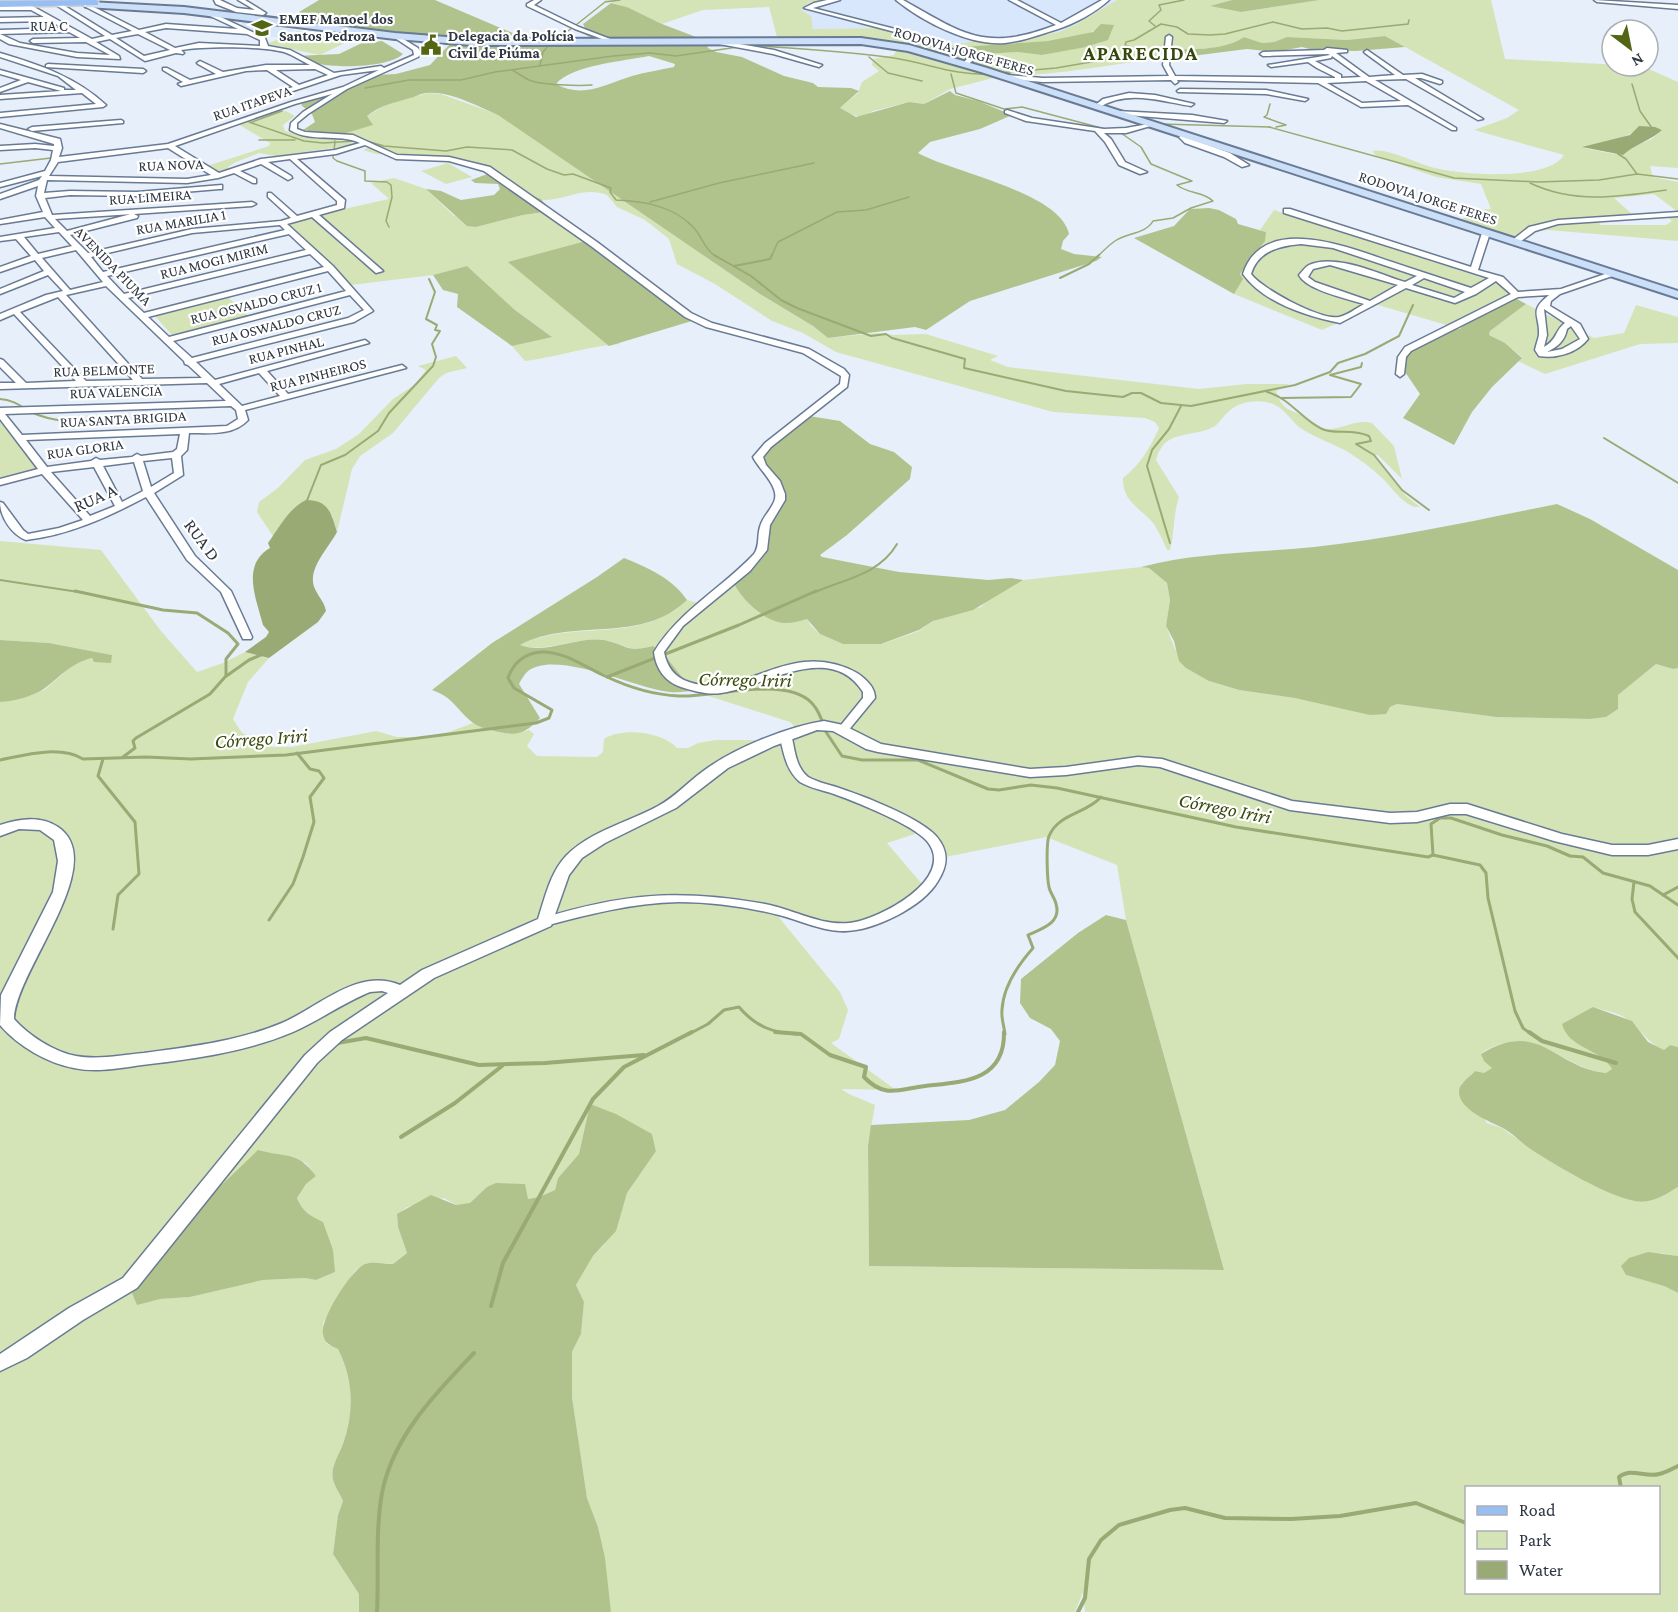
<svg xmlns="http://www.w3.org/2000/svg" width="1678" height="1612" viewBox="0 0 1678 1612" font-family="'Crimson Pro',serif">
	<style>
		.built { fill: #d8e7fc }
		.green { fill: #d4e4b7; fill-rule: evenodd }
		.forest { fill: #b1c38c; fill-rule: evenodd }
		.water { fill: #99aa74 }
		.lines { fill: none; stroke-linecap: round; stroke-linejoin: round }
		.stream-far3 { stroke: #99aa74; stroke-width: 1.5 }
		.stream-far2 { stroke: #99aa74; stroke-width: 2 }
		.stream-far1 { stroke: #99aa74; stroke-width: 3 }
		.stream { stroke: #99aa74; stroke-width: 4 }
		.minor-casing { stroke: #697b94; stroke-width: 3 }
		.tertiary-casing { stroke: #697b94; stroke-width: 3 }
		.secondary-casing { stroke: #697b94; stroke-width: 4 }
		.primary-casing { stroke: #cdcfd2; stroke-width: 3 }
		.minor { fill: #fff; fill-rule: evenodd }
		.tertiary { fill: #fff; fill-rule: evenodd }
		.secondary { fill: #ccdff9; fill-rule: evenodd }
		.primary { fill: #98bef4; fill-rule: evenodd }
		.labels { text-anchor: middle; stroke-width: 4.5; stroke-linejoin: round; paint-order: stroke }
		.far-poi-label { font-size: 15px; font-weight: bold; fill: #2f3742; stroke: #fff; text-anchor: start }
		.far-street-label { font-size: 15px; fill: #2f3742; stroke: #fff }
		.street-label { font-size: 18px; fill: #2f3742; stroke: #fff }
		.far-district-label { font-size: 20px; font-weight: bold; letter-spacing: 1.5px; fill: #37460e; stroke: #fff }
		.water-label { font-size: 20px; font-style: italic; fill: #3a4a0b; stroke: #fff }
	</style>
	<rect width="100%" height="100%" fill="#e7effb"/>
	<g class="built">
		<path d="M823 0H1117L1075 25 1059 32 1002 43 973 41 940 48 879 28 813 29 800 11 808 3Z"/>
		<path d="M244 22 295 30 281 38 261 35 239 26Z"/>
	</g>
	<g class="green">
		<path d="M603 0H823L808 3 801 10 811 16 813 29 879 28 940 48 973 41 1002 43 1059 32 1075 25 1117 0H1232L1211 6 1241 12 1320 0H1491L1505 59 1642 66 1678 82V168L1650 166 1653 177 1678 182V212L1654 194 1614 198 1633 215 1585 217 1590 222H1599L1600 225H1666L1672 221 1664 214H1678V241L1548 230 1528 232 1519 240 1459 221 1478 210 1491 209 1481 184 1436 177 1379 157 1374 154 1373 151C1387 148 1416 163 1431 167 1459 175 1547 182 1564 155L1474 130 1507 118 1519 110 1385 36 1347 40 1287 37 1274 42 1262 43 1244 37C1228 48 1200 50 1181 49L1179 53 1192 56C1137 59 1082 72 1027 75L1029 79H1015L914 46 855 38 777 37 769 7 703 10 662 24 627 7ZM1096 29 1101 43 1042 55 1017 52 971 55C978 51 986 46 993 45 1017 42 1079 44 1096 29ZM1662 129 1652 139 1614 154 1584 148 1619 139 1636 131Z"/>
		<path d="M297 31 351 40 320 55 267 44Z"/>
		<path d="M904 49 997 77 950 89 924 104 909 102 873 111 861 117 846 113 840 108 858 93 862 82 879 71 872 65 873 59 894 55 896 51Z"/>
		<path d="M429 93 441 94 499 115 760 294 813 326 828 338 877 333 893 335 926 334 998 356 990 360 1008 367 1199 389 1247 384H1289L1276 391C1282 413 1294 409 1310 420 1315 423 1322 430 1330 429 1345 428 1356 419 1372 423L1394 446 1402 479 1378 455H1373L1405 495 1420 507C1405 509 1391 486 1381 477 1368 465 1352 453 1336 446 1324 440 1310 435 1299 427 1291 420 1285 410 1275 405 1260 398 1239 401 1228 412 1222 417 1219 425 1211 428 1190 438 1164 429 1156 460L1179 497C1173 514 1175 532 1170 550H1167C1163 541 1159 532 1154 524 1141 508 1122 502 1123 478 1140 465 1150 448 1159 428L1155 422 1145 418 1053 412 836 352 803 333 772 321 715 284 677 264 669 239 645 220 617 207 607 195C584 186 566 200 544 200 524 200 510 179 493 172 456 158 415 154 376 154L363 150 368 148 367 141 336 136 372 125 367 116 391 102Z"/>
		<path d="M278 110 286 111 295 116 283 125 285 131 302 135 329 136 337 140 354 143V145L276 156 259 153 236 162 229 166 227 170 216 172 207 166 269 146 270 143 238 124Z"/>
		<path d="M448 163 472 177 446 184 421 171Z"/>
		<path d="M394 178 426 189 453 215 476 227 523 215 551 211 591 242 520 267 522 274 533 277 552 296 620 344C588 346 557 357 525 361L512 346 551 336 515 310 467 266 433 275 343 286 281 223 389 199 371 183Z"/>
		<path d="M1274 210 1523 291H1525C1511 304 1489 304 1473 315 1468 318 1464 324 1460 329L1378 305 1322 330 1234 294C1240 287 1237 279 1242 272 1250 259 1264 248 1266 232L1260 230Z"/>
		<path d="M228 297 248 316 172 335 154 315Z"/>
		<path d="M1526 304 1594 338 1624 333 1636 305 1678 317V343L1640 344 1545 374 1518 361 1522 357 1505 343 1489 335 1490 331Z"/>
		<path d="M456 356 467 368 446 373 439 378 393 433 360 456 352 469 337 532 332 515 290 512 268 543 273 536 257 512 259 502 278 488 305 460 336 449 359 434 393 399 416 384 426 370 418 366Z"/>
		<path d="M0 417 38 469 0 478Z"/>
		<path d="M0 541 101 550 161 631 197 672 223 663 245 652 269 658 248 682 233 719 242 733 273 747H292L376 731 397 737H423L449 732 473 723C492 732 508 737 529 730L534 734 527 746 537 756 597 757 603 752 604 739C623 727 662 732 677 748H688L698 743 716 740H777L800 732 790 722 693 691 663 653 653 646C625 653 628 644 603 640 576 636 545 654 519 645 572 619 642 645 687 600L702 604 734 583C741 600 769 624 787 623 793 623 801 621 807 619L811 626 820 634 843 644H882L919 631 933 621 981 607 990 598 1023 580 1141 567 1149 568 1167 583 1170 600 1166 626 1175 649 1209 681 1239 690 1295 698 1390 707 1397 704 1496 717 1590 719 1605 717 1618 709V695L1656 664 1673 669 1678 668V1047L1670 1045 1664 1050C1645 1043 1639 1023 1620 1015 1612 1011 1602 1010 1593 1007L1596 1054 1608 1062 1612 1069 1606 1073C1557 1067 1538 1020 1481 1053L1492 1068 1484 1073 1475 1071 1461 1084 1487 1123 1502 1128 1532 1150 1587 1181 1661 1197 1678 1187V1256L1660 1253 1626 1275 1664 1286 1678 1293V1612H1085L1083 1592 1075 1612H611L598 1527 587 1498 572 1397V1352L581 1334 584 1302 576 1285 593 1256 604 1245 627 1193 656 1150 652 1134 590 1105 579 1154 558 1178 555 1190 539 1197 528 1199 456 1205 444 1198 407 1207 397 1215 398 1227 407 1253 393 1264 367 1263 355 1271 323 1323 327 1344 338 1349C354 1381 354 1411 343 1444 339 1455 330 1467 333 1480 335 1487 340 1494 343 1501L338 1515 333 1554 359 1594V1612H0V702L29 696 44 690 78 661 112 655 49 643 0 640ZM921 832 945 857 1046 837 1117 865 1126 920 1224 1270 869 1266 868 1146 875 1105 849 1094 841 1089 896 1090 831 1043 839 1039 848 1010 840 992 777 915 836 927 865 926 927 890 887 843ZM279 1154 306 1163 316 1176 306 1184 297 1198 301 1208 312 1217 335 1272 316 1280 305 1278 263 1280 190 1297 160 1299 132 1293ZM1466 1488H1658V1592H1466Z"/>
	</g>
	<g class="forest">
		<path d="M319 0H435L529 40 445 39 319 25 324 24 299 12Z"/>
		<path d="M1232 0H1320L1241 12 1210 6Z"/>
		<path d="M611 3 627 7 662 24 704 40 598 42 583 33 586 30 583 24Z"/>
		<path d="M1101 24 1114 25 1108 40 1086 47 1042 55 1017 52 971 55 963 47 1048 41 1093 32Z"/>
		<path d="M1385 36 1405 47 1356 51 1313 50 1302 47 1275 52 1247 49 1192 56 1179 53 1180 49C1200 50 1228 48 1244 37L1262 43 1274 42 1287 37 1347 40Z"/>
		<path d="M382 41 403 54C386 70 313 70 296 56L339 54 362 43Z"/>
		<path d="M450 44 503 46 707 45 708 48 716 52 742 57 784 76 813 83 818 87 851 88 859 91 840 108 856 117 909 102 924 104 950 91 955 95 978 101 1012 115 980 129 930 142 918 153C954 173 1060 192 1069 234L1063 241 1061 249 1074 254 1102 257 1096 261 970 301 926 330 915 327 828 338 813 326 760 294 498 115C477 106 450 91 427 93 420 93 416 97 410 98 393 103 381 105 367 116L373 125 336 136 303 130 315 122 312 114 301 105 304 102 345 89 376 75 396 74 430 65ZM649 56 675 64 674 67C660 70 646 72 632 76 606 84 583 99 556 84 572 65 625 61 649 56Z"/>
		<path d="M493 172 516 190 541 199 551 211 523 215 476 227 467 226 426 189 441 191 461 200 494 195 500 189 498 184 475 183 471 180Z"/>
		<path d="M1209 208 1219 210 1236 219 1238 224 1266 232 1265 241 1240 274 1243 279 1234 294 1134 238 1174 226 1190 209Z"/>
		<path d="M586 241 695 320 609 346 508 262Z"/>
		<path d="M467 266 515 310 552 337 512 346 457 307 458 294 443 290 433 275Z"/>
		<path d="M1517 299 1526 304 1490 331 1489 335 1505 343 1522 358 1492 387 1472 412 1454 445 1403 418 1420 394 1403 369 1402 350 1405 346 1445 330 1460 329C1474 312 1495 303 1517 299Z"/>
		<path d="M809 416 840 421 870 444 894 452 912 467 910 479 847 535 820 555 822 557 899 572 988 580 1011 578 1023 580 973 610 933 621 919 630 881 644H843L820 634 807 619C801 621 793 623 787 623 768 624 741 600 734 583L751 570 766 550 763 530 782 493 758 456Z"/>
		<path d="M1557 504 1590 519 1678 570V668L1673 669 1656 664 1618 695V709L1606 717 1590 719 1496 717 1397 704 1390 707 1386 714 1370 715 1295 698 1239 690 1209 681 1186 668 1179 661 1174 641 1166 626 1170 600 1167 583 1149 568 1141 567C1197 552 1257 553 1314 547 1396 538 1477 520 1557 504Z"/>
		<path d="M624 558C647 567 673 579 687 600 641 645 573 617 520 645 545 655 576 636 604 640 628 645 625 653 653 646L663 653 693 691C686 691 677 693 670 692 638 690 555 648 527 672 524 675 521 680 519 684L540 718C524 735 517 736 494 731 487 729 478 727 472 722 457 710 453 697 432 690L492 643 597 577Z"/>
		<path d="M0 640 49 643 112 655 111 663 94 662 92 658C71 663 61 676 45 688 33 697 14 701 0 702Z"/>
		<path d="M1106 915 1126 920 1224 1270 869 1266 868 1146 871 1125 969 1120 1005 1110 1039 1082 1055 1065 1060 1041 1051 1029 1030 1018 1020 1003 1021 979 1078 933Z"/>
		<path d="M1593 1007 1632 1021 1648 1042 1664 1050 1670 1045 1678 1047V1187C1665 1195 1651 1204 1635 1201 1607 1196 1557 1166 1532 1150 1522 1144 1514 1134 1503 1128 1491 1122 1459 1110 1459 1092 1458 1084 1470 1077 1475 1071L1484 1073 1492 1068 1484 1061 1481 1054C1540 1018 1554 1068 1606 1073L1612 1069C1600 1048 1569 1049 1562 1024Z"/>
		<path d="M590 1104 616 1114 652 1134 656 1151 627 1193 616 1231 593 1256 576 1285 584 1302 581 1334 572 1352V1397L587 1498 598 1527 605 1558 611 1612H359V1594L333 1554 338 1515 343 1501C340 1494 335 1487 333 1480 330 1467 339 1455 343 1444 354 1412 354 1381 338 1349 331 1346 324 1343 323 1334 320 1319 351 1270 365 1264 372 1261 385 1264 393 1264L407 1253 398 1227 397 1214 431 1195 456 1205 470 1203 487 1187 496 1183 525 1184 528 1199 539 1197 555 1190 558 1178 579 1154Z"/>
		<path d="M258 1150C285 1158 297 1150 316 1176L306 1184 297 1198C302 1211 310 1216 323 1222L333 1250 335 1272 316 1280 305 1278 263 1280 190 1297 160 1299 137 1305 132 1293 146 1279 180 1225Z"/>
		<path d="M1648 1252 1678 1256V1293L1664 1286 1626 1275 1621 1266 1629 1258Z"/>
	</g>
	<g class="water">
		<path d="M1639 126 1655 127 1662 130C1650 141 1635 144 1623 155L1582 147 1630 135Z"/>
		<path d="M306 500C328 500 331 512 337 532 328 549 306 570 315 589 319 598 324 601 326 611L318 622 269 658 245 652 266 637 269 632 263 625C256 598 241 565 270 548L268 543C279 528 288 509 306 500Z"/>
	</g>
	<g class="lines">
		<g class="stream-far3">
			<path d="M576 25 605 2 620 0"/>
			<path d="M1155 26 1149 21 1161 10 1159 5 1184 0"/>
			<path d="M554 41 572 28"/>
			<path d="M748 45C797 49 846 51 894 58 927 63 956 76 989 74"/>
			<path d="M869 57 888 73 922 81"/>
			<path d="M540 65 543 52 549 45"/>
			<path d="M512 70C518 73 523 77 529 80 540 85 579 86 592 85"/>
			<path d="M998 73 1056 68 1126 56 1131 47 1125 45 1126 42 1134 40 1161 24 1177 27 1188 34 1210 35 1225 34 1273 22 1302 29 1327 28 1342 31 1408 24 1409 20"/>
			<path d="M951 74 956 93 1004 109 1022 107 1109 130"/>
			<path d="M1632 84 1640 111 1652 128"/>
			<path d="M365 88 409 80H461L495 72 613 56 650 53 676 56 738 47"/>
			<path d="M1270 104 1267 115 1264 117 1286 125 1276 127"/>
			<path d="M249 122 304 141 323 143 356 141"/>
			<path d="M252 122 282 111"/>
			<path d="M1160 124 1270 127"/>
			<path d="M1269 127 1454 178 1538 182 1599 180 1637 174 1678 179"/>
			<path d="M1119 129 1144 125"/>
			<path d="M259 140H295"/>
			<path d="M370 142 384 146 446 151 467 147 512 150 547 169 564 175 573 174 611 188 610 192 616 200C644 201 674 206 694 228 703 238 704 249 717 257"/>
			<path d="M334 151 335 141"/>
			<path d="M333 154V158L337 161 365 171V181L387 182 391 185 392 197 386 221 389 227"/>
			<path d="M1618 154 1626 159 1637 174"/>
			<path d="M0 164 51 158"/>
			<path d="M154 169H169"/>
			<path d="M1530 183C1574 204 1619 197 1666 190"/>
			<path d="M650 202 719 183 814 163"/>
			<path d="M771 257 778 242 837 212 866 210 909 197"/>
			<path d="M1097 257C1103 251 1109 245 1115 241 1126 233 1146 234 1153 221L1173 218 1191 208 1213 201C1203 191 1188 194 1177 185L1192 181 1151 164 1141 147 1121 133"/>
		</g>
		<g class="stream-far2">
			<path d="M714 255 751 276 781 300 797 308 871 336 886 334 892 338 965 359 964 368 1066 391 1123 397 1132 393H1141L1161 403 1191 406 1295 385 1330 372 1338 363 1365 354 1399 336 1413 305"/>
			<path d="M734 266 770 259 772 255"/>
			<path d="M1060 278 1089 264 1099 255"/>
			<path d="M1267 392C1290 398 1302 420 1322 429 1336 435 1351 428 1369 436L1371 441 1356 444 1374 455 1402 490 1429 510"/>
			<path d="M1281 398 1351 397 1361 384 1330 375 1361 367 1362 363"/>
			<path d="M0 399C17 400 24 410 38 415 63 424 93 422 118 416"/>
			<path d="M1604 438 1678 483"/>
			<path d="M306 503 321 465 345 455 378 431 389 413 433 366 436 357 432 344 440 331 435 330 437 325 426 319 435 292 429 279"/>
			<path d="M1170 543 1147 466 1152 450 1169 429 1181 406"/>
			<path d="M0 580 85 593"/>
			<path d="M813 593C844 579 879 575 897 544"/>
		</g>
		<g class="stream-far1">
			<path d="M75 591 163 610 197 613 228 633 238 644 226 659V675"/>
			<path d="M607 677 739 625 816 591"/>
			<path d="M824 729 842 756 862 760H918L988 789 999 790 1031 785 1057 788 1236 827 1428 857 1433 855 1480 865 1486 873 1488 898 1515 1011 1523 1028 1531 1034"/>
			<path d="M123 757 135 748 133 741 136 738 210 694 225 677 249 660 263 654"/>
			<path d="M103 759 98 776 135 822 139 874 118 895 113 929"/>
			<path d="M0 760C25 755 60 745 83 759L146 757 191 759 286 755 536 723 549 718 552 710 514 688 508 678C513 663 525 653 541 652 564 651 585 667 605 676 628 687 654 695 679 696 714 698 792 673 815 707 818 711 821 718 823 723"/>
			<path d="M1433 855 1431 824 1440 818H1451L1502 835 1547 846 1570 856 1583 857 1603 873 1650 886 1678 905"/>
			<path d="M1634 882 1632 899 1635 912 1678 958"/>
			<path d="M1663 895 1678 887"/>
			<path d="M269 920 293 884 303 857 314 822 310 797 324 778 319 771 310 769 297 753"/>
			<path d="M689 1034 708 1024 724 1010 739 1007C755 1026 772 1033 797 1034"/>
			<path d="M1005 1034C1004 1026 1001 1018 1002 1010 1003 987 1018 965 1033 948L1028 935C1041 929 1062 923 1056 904 1055 898 1050 893 1049 887 1047 878 1046 843 1049 836 1059 813 1086 814 1101 797"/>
		</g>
		<g class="stream">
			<path d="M775 1032 801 1034 830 1055 866 1067 864 1077C885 1099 899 1089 925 1086 961 1082 1005 1082 1004 1032"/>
			<path d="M1529 1032 1542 1041 1616 1063"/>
			<path d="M337 1043 366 1038 479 1065 545 1063 644 1055"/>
			<path d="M401 1137 455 1103 502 1066"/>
			<path d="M491 1306 503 1263 593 1099 624 1067 692 1032"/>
			<path d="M1621 1488 1619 1477C1631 1467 1645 1478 1659 1474 1665 1473 1672 1469 1678 1466"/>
			<path d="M377 1612C379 1573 375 1532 382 1493 393 1436 436 1393 474 1353"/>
			<path d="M1078 1612 1085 1598 1089 1559 1101 1540 1119 1525 1170 1510 1185 1508 1225 1518 1291 1519 1340 1516 1416 1503 1466 1523"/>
		</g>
		<g class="minor-casing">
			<g id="minor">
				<path d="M214 0H220L237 8 255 10 238 0H245L266 13 263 15 236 12 216 4Z"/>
				<path d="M534 0H541L534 5 579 27 618 42 613 43 575 29 527 6V4Z"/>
				<path d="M827 0H840L813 8 899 30 976 58 967 65H963V63L968 58 895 32 804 8 814 3Z"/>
				<path d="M896 0H903C965 35 985 52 1056 25L1009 0H1017L1061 23 1102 0H1109C1096 12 1074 24 1058 29 1041 34 1024 41 1005 43 970 46 923 22 896 0Z"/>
				<path d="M1594 0 1678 5V9L1597 2Z"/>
				<path d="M25 2 92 39 105 36 56 5V3H60L112 35 132 31 84 6V4H88L139 30 166 24 238 29 206 14 208 11 265 38 268 46 290 50 334 73 381 66 384 68 414 55 413 50 392 36 397 35 418 48 421 53 418 57 347 89 308 114 297 123V129L305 132 353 135 397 155 449 157 490 167 597 242 691 313 712 323 809 349 844 369 849 375 847 387 771 447 763 457 766 465 780 481 785 494V500L770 525 767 550 750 571 683 626 664 652C667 667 674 677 689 682 729 696 764 666 804 662 822 660 841 664 857 673 866 679 875 687 875 698L847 732 843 733 837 730 863 698V692C830 640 764 687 721 693 707 695 694 691 681 687 664 681 656 668 654 652 680 610 721 589 754 554 760 546 757 536 760 527 762 518 770 511 774 502 781 487 759 470 753 457L765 443 840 384 841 376 803 353 706 327 685 317 591 246 484 171 449 161 396 159 365 145 336 154 297 159 345 200 344 208 319 215 383 271 376 273 312 217 287 224 333 266 373 311 354 322 196 362 215 380 365 340 369 343 267 371 288 394 402 365 406 368 245 410 248 420C233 436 210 433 189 433L187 450 181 456 183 475 154 493 195 556 231 591 252 637 251 639H243L221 592 187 560 146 497C108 517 69 535 26 540 12 535 0 517 0 502L3 503 23 530 28 534 59 528 83 520 42 474 0 485V479L38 469 0 419V408L226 401 207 383 0 389V383H16L0 367V359L3 360 26 383 76 381 14 314 0 320V314L46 295 63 291 48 275 0 294V289L44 271 35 260 0 272V267L31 256 16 239 0 241V237L55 228 45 217 0 224V220L43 212 36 196 38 186 0 199V194L39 180 42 176 0 187V183L45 171 51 160 53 150 35 148 0 150V146L35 144 54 146V144L0 128V124L60 139 62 148 59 157 168 144 291 102 343 87 379 70 341 75 269 99 267 98V96L293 87 267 70 246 71 181 86 178 84 183 82 163 70V68H167L190 80 216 74 198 64 197 63 200 61 223 72 266 65H310C302 61 293 55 284 52 259 46 206 46 181 50L184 53 183 54 176 53 145 61 110 39 96 42 119 56 120 59 77 57 9 44 0 39V34L20 43 77 53 110 55 86 42 33 43 30 41 33 39 80 38 69 32 0 34V30L63 28 50 21 0 22V18L44 17 31 10H0V6H24L22 4ZM166 28 247 34 260 40V46L199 43 175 48 145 32ZM138 34 170 50 144 56 116 38ZM315 69 328 75 299 85 276 70ZM332 94 303 112 291 123 290 130C311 143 338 133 360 143L335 150 261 159 219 173 175 146 295 104ZM168 148 211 175 187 179 49 176 58 162ZM290 159 337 201V205L297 216 271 193H268V197L291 218 281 221 192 229 88 253 70 235 137 218 138 216 134 214 252 206 256 204 252 202 52 215 45 198 70 195 137 196 219 189H222V185L137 192 70 191 44 193 47 180 187 183 218 178 234 173 253 183H256V179L240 171 261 164 288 180 292 178 291 176 268 162ZM131 214 67 231 55 219 133 214ZM280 225 285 230 103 272 91 257 192 233ZM59 232 72 246 38 254 24 237ZM289 234 306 250 124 294 107 276ZM76 250 103 282 70 290 42 258ZM310 254 324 267 144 313 128 298ZM328 271 346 291 169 337 148 317ZM106 286 184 361 185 364 188 365 202 378 142 379 66 295ZM350 295 364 310 348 318 192 358 173 341ZM58 297 133 380 86 381 20 312ZM259 373 280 396 242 406 219 384ZM231 406 236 410 238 419 227 426 22 435 5 414ZM180 434 177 449 173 452 141 456 137 454 132 457 100 460 96 458 91 461 47 467 26 440ZM172 458 174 473 151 487 143 461ZM134 462 143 491 122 502 103 466ZM94 467 115 506 90 516 51 472Z"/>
				<path d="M1169 35 1172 37 1169 65 1175 76 1335 78V77L1317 68 1308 62 1271 67 1268 65 1330 55 1328 54 1263 56 1260 54 1263 52 1324 50 1327 48 1347 50V52L1336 53 1369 77 1395 75 1365 53 1364 52 1367 50 1403 75 1422 74 1442 81V83L1440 84 1421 78H1415L1483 119 1478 120 1406 79 1375 80 1456 128V130H1452L1408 105 1361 107 1318 83 1177 80 1178 82 1175 84 1171 80 1043 82 1006 79 1003 77 1006 75 1043 78 1169 76 1163 65 1166 37ZM1332 56 1361 77 1341 78V75L1315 61 1331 58ZM1366 81 1401 101 1362 103 1327 83Z"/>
				<path d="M716 40 774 50 822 65 819 67 773 54 714 43V41Z"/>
				<path d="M0 53C40 65 76 77 106 105L103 107 0 117V113L96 104 82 93 0 99V95L61 91 28 82 0 92V88L21 80 0 74V70L64 88V90H76L58 76 0 57Z"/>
				<path d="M48 64 143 69 146 71 143 73 46 67V65Z"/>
				<path d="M1180 89 1266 90 1308 99 1305 101 1266 94 1178 92 1177 91Z"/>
				<path d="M1129 93 1155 95 1194 104 1191 106C1160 101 1127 89 1098 108L1093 107 1103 99Z"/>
				<path d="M1007 110 1032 118 1104 129 1126 128 1154 123V125L1126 133H1104L1111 139 1125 162 1147 172 1140 174 1119 165 1105 142 1095 131 1026 121 1005 113V111Z"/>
				<path d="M1117 111 1192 115 1227 121 1224 123 1115 114 1114 113Z"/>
				<path d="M121 120 123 121V123L32 131 28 129 32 127Z"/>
				<path d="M1183 134H1187V137L1191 139 1230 153 1249 165 1242 167 1224 157 1185 143 1179 137Z"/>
				<path d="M1284 209H1290L1471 267 1482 233 1489 231 1490 233 1478 270 1503 277 1518 292 1561 289 1611 272 1618 274 1560 294 1551 301 1550 306 1580 324 1588 339C1577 353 1556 359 1539 356L1535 350C1536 345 1538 340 1539 335 1540 314 1528 312 1549 295L1518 297 1411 351 1406 357 1404 374 1400 377 1396 374 1398 357 1405 347 1511 294 1496 281 1476 294 1455 303 1406 288 1340 323C1306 316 1264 303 1243 274 1263 212 1350 248 1392 262 1418 271 1444 279 1471 288L1489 278 1284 213ZM1301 244 1333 248 1417 276 1405 282C1379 274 1335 253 1309 265 1305 267 1302 272 1299 275 1306 290 1348 299 1364 304 1357 308 1346 316 1339 317 1320 320 1262 289 1251 274 1258 251 1279 246 1301 244ZM1330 265 1398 285 1370 301 1315 282 1308 277 1313 269ZM1424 278 1465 292 1454 298 1412 285ZM1544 309 1565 323C1555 330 1558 339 1544 347L1547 335ZM1571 326 1580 339 1562 349 1547 352C1557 347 1565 341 1567 329Z"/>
				<path d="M1678 212V216L1558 224 1535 231 1517 244 1510 242 1529 227 1558 220Z"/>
				<path d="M786 735 792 738C795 752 796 767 808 777 819 783 831 785 842 789 866 797 920 818 936 836 949 851 948 865 938 881 923 907 871 933 840 931 819 930 799 920 779 915 747 907 712 902 679 902 632 903 590 914 545 926L540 925 539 922 540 919C624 893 678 889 765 904 792 909 821 926 849 923 879 920 958 878 927 841 912 824 856 802 834 794 822 790 810 788 800 782 786 770 784 754 780 738Z"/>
			</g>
		</g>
		<g class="tertiary-casing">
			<path id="tertiary" d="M824 721 843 725 881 744 1030 769 1066 767 1138 757 1162 759 1292 801 1390 813 1417 812 1450 804H1467L1562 834 1612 845H1648L1678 839V849L1648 855H1612L1554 841 1466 814H1450L1417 822 1390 823 1290 810 1160 767 1138 765 1066 775 1030 777 878 752 866 749 833 731 817 730 774 746 728 768 676 808 605 843 582 858 569 875 551 926 434 978 342 1040 317 1063 137 1288 83 1320 27 1358 0 1371V1354L69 1308 123 1278 305 1055 330 1032 388 993 382 991 370 992C343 1003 320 1020 293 1032 246 1052 193 1059 142 1065 120 1068 96 1073 74 1068 47 1063 18 1046 0 1025L1 995 53 892 58 861 54 840 40 830 19 829 0 836V825C19 819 40 815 58 827 111 863 15 971 14 1019 28 1035 54 1052 76 1056 98 1060 122 1055 144 1053 190 1047 239 1041 282 1023 319 1007 358 967 400 985L422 970 538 919C545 898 550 873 566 856 590 831 629 822 658 806 675 797 687 783 702 772 732 749 786 727 824 721Z"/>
		</g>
		<g class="secondary-casing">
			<path id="secondary" d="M89 2 184 7 395 33 472 39 861 38 909 45 987 68 1678 291V298L981 72 908 51 861 44 472 45 395 39 184 13 86 7V3Z"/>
		</g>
		<g class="primary-casing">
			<path id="primary" d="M95 0 98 1V5L0 7V1Z"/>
		</g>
		<use href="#minor" class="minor"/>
		<use href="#tertiary" class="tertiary"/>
		<use href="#secondary" class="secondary"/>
		<use href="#primary" class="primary"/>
	</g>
	<defs>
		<g id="school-bare" transform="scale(1.62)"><path d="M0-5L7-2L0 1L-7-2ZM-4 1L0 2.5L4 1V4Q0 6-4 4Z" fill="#526613" stroke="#fff" stroke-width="2.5" paint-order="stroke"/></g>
		<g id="civic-bare" transform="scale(1.62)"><path d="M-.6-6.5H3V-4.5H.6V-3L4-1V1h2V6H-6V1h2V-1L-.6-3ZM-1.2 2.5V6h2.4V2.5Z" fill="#526613" stroke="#fff" stroke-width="2.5" paint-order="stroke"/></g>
	</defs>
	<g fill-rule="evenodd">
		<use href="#school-bare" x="262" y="28"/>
		<use href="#civic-bare" x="431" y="45"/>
	</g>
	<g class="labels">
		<g class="far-poi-label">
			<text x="279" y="24">EMEF Manoel dos<tspan x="279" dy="17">Santos Pedroza</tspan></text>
			<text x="448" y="41">Delegacia da Polícia<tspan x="448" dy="17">Civil de Piúma</tspan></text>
		</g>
		<g class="far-street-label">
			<text x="49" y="31">RUA C</text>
			<text transform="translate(964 51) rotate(16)" y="5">RODOVIA JORGE FERES</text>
			<text transform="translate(252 103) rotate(-19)" y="5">RUA ITAPEVA</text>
			<text transform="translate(171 165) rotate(-2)" y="5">RUA NOVA</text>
			<text transform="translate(150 197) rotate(-4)" y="5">RUA LIMEIRA</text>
			<text transform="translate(1428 198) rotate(18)" y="5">RODOVIA JORGE FERES</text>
			<text transform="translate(181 222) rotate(-10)" y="5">RUA MARILIA 1</text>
			<text transform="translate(214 261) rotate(-14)" y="5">RUA MOGI MIRIM</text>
			<text transform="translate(113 266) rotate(46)" y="5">AVENIDA PIUMA</text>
			<text transform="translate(256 303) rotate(-14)" y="5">RUA OSVALDO CRUZ 1</text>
			<text transform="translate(276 325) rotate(-14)" y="5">RUA OSWALDO CRUZ</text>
			<text transform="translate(286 350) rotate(-14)" y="5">RUA PINHAL</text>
			<text transform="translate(104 370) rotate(-2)" y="5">RUA BELMONTE</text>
			<text transform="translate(318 375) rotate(-14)" y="5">RUA PINHEIROS</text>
			<text transform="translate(116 392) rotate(-2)" y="5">RUA VALENCIA</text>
			<text transform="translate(123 419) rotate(-3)" y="5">RUA SANTA BRIGIDA</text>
			<text transform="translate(85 449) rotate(-8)" y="5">RUA GLORIA</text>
		</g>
		<g class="street-label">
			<text transform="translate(95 498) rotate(-24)" y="6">RUA A</text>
			<text transform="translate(202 540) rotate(53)" y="6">RUA D</text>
		</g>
		<g class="far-district-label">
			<text x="1141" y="60">APARECIDA</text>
		</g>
		<g class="water-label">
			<text transform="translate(745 679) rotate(1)" y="7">Córrego Iriri</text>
			<text transform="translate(261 738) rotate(-4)" y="7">Córrego Iriri</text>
			<text transform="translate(1225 808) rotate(11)" y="7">Córrego Iriri</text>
		</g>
	</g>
	<rect x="1465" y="1486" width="195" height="108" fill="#ffffff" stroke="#acafb3" stroke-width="1.5"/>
	<rect x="1477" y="1506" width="30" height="9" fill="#98bef4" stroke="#acafb3" stroke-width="1.5"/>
	<text x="1519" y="1516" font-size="18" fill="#2f3742">Road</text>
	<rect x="1477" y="1531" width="30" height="18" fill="#d4e4b7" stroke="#acafb3" stroke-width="1.5"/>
	<text x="1519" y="1546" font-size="18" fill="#2f3742">Park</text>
	<rect x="1477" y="1561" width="30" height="18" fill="#99aa74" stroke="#acafb3" stroke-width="1.5"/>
	<text x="1519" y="1576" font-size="18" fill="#2f3742">Water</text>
	<g transform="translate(1630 48) rotate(148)"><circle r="28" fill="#ffffff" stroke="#acafb3" stroke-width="1.5"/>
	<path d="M0-4.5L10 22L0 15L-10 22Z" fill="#526613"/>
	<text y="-9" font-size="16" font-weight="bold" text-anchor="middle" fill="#2f3742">N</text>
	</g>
</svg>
